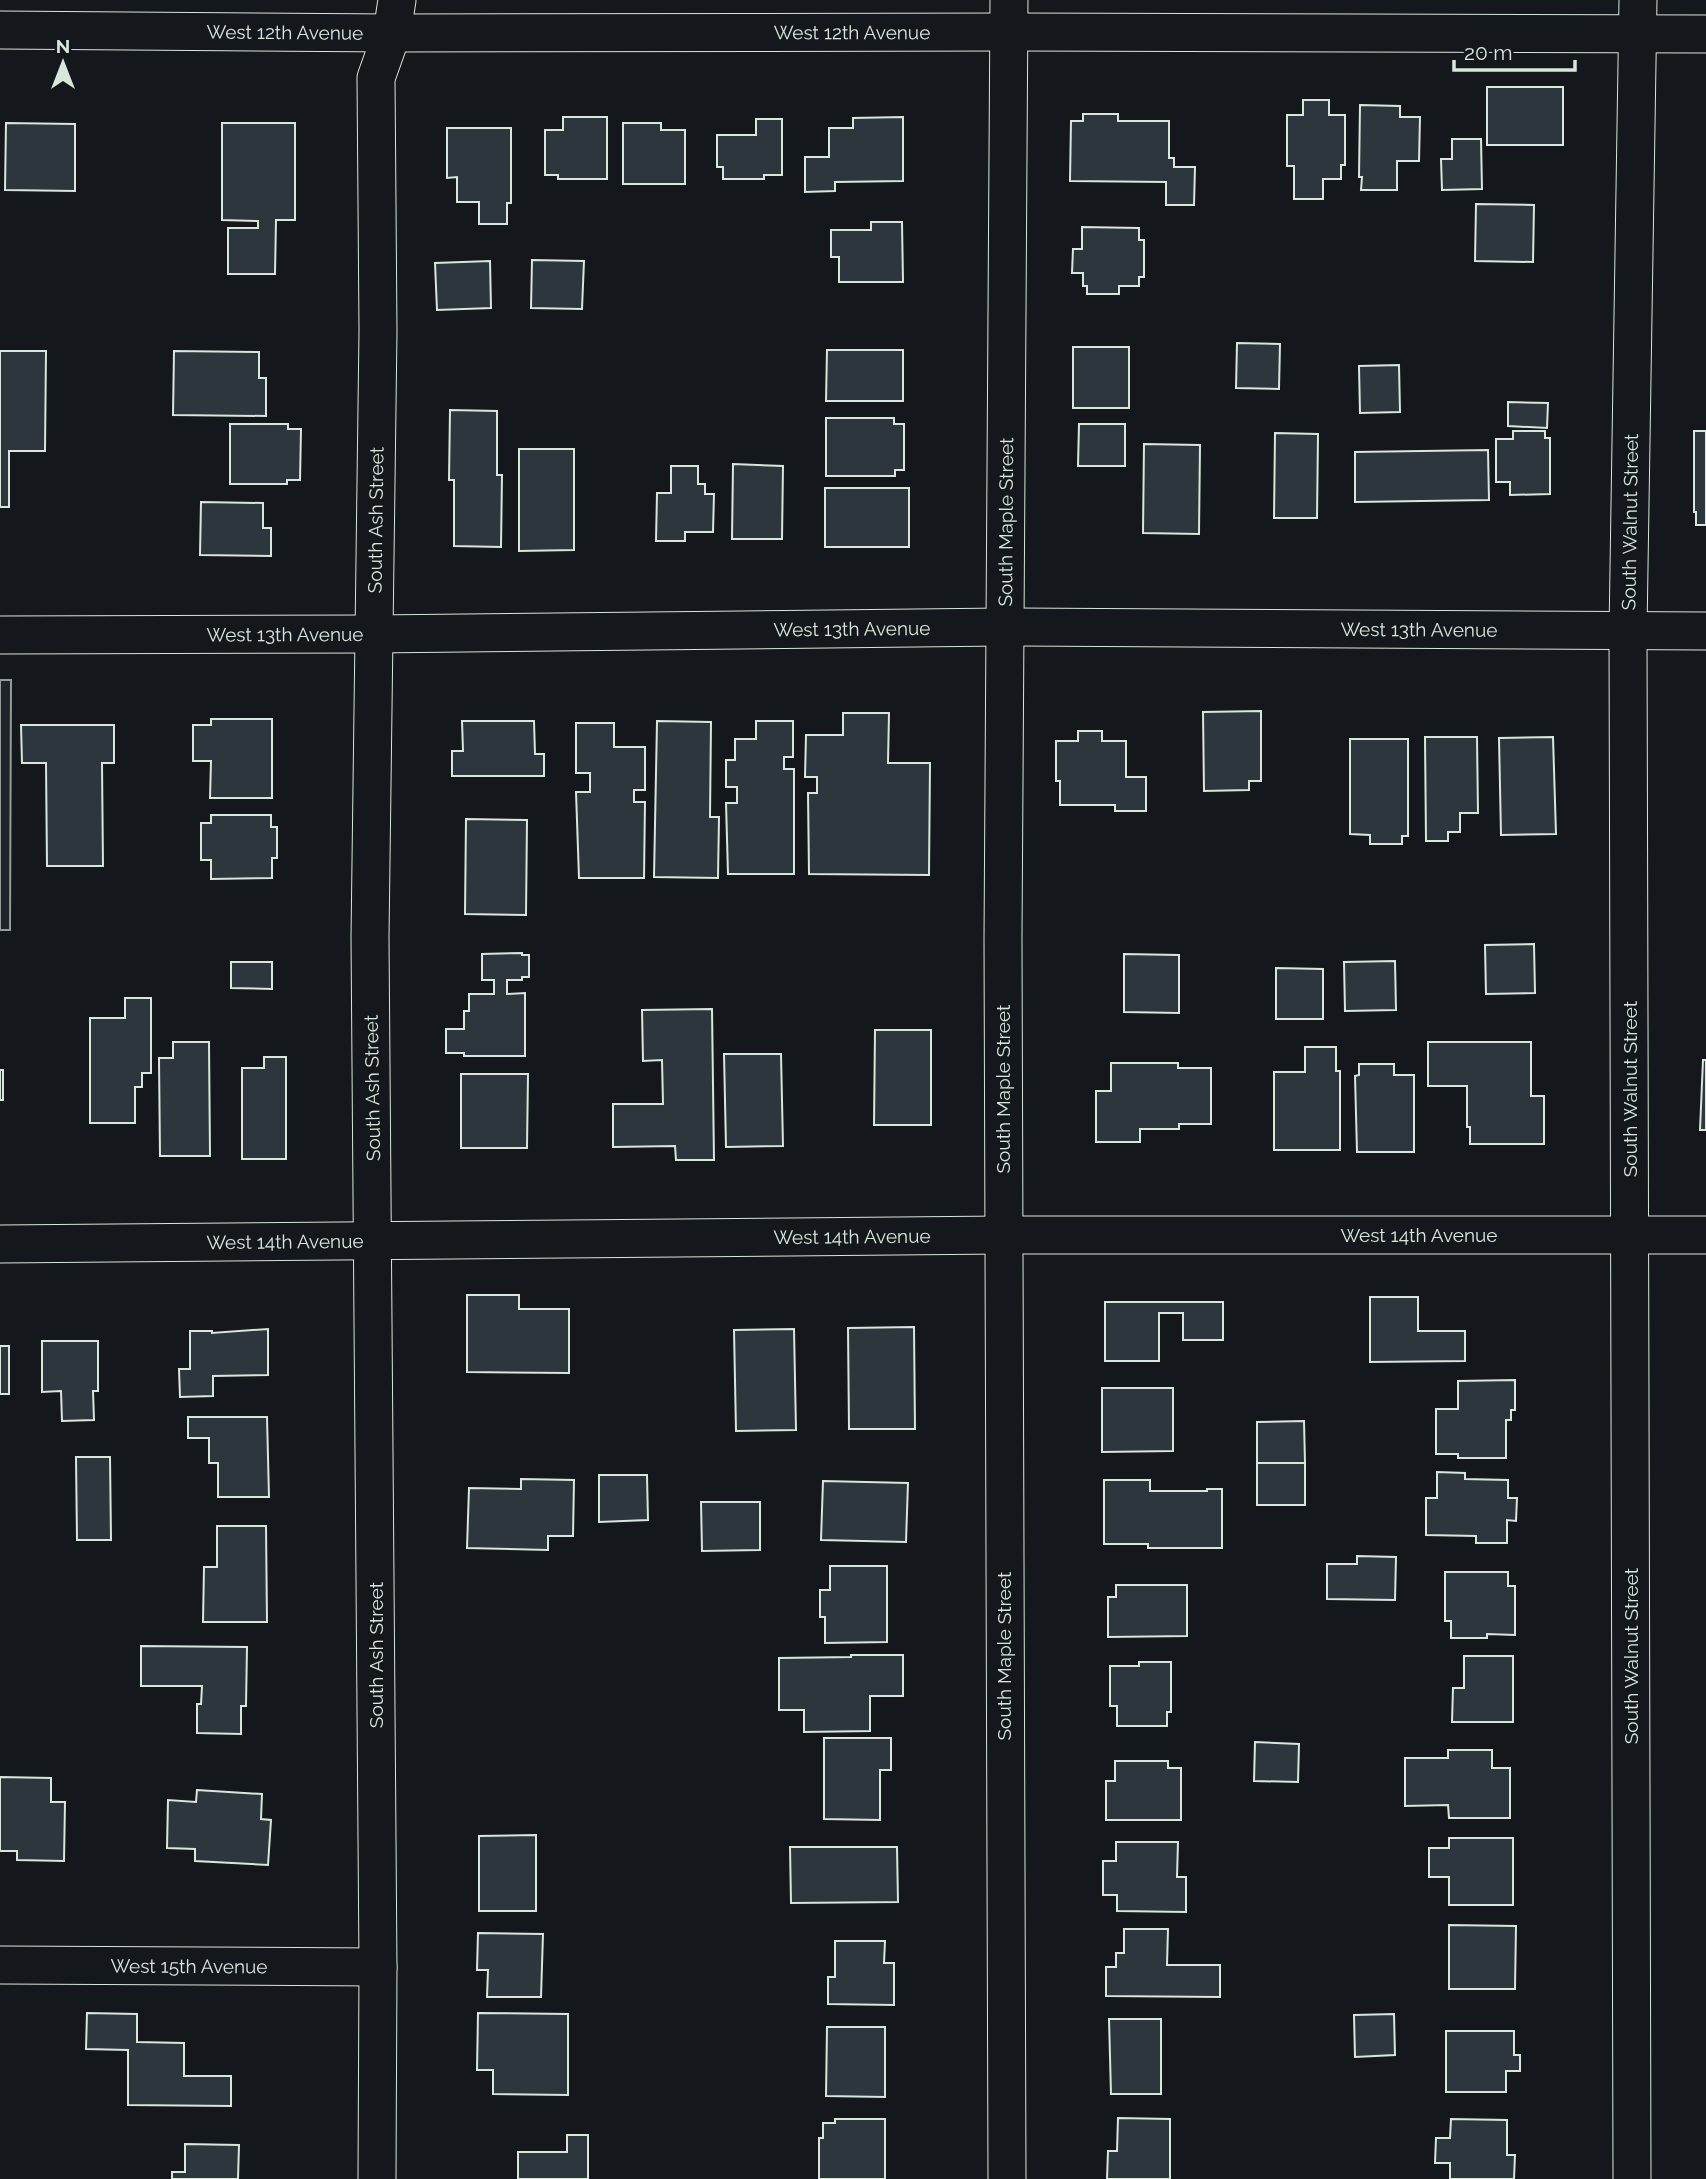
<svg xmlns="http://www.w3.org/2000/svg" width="1706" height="2179" viewBox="0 0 1706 2179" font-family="Raleway,sans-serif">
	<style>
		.green { fill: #202428; stroke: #939e99; stroke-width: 2 }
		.building { fill: #2c363c; stroke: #d8e6dc; stroke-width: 2 }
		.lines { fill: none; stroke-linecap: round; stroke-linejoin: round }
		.minor-casing { stroke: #d8e6dc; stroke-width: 39 }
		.minor { stroke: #14181c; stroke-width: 37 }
		.labels { text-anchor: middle; stroke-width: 5; stroke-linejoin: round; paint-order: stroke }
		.street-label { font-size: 19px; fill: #d8e6dc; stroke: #14181c }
	</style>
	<rect width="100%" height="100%" fill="#14181c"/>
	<path class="green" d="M0 680H11L10 930H0Z"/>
	<g class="building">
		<rect x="1487" y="87" width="76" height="58"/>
		<path d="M1303 100H1329V115H1345V165H1341V179H1323V199H1294V166H1287V115H1303Z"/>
		<path d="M1360 105 1400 106V117H1420L1419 161H1397V190H1361L1362 177H1359Z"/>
		<path d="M1083 114H1118V121H1169V158H1174V167H1195L1194 205H1166V182L1070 181 1071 121H1083Z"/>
		<path d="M563 117H607V179H558V175H545V130H563Z"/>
		<path d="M903 117V181L835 182V191L805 192V157H829V128H853V118Z"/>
		<path d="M756 119H782V175H764V179H723V167H717V135H756Z"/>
		<path d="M6 123 75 124V191L5 190Z"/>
		<path d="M222 123H295V220H276L275 274H228V228H258V221L222 220Z"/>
		<path d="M623 123H661V130H685V184H623Z"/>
		<path d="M447 128H511V203H507V224H479V202H457V177L447 178Z"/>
		<path d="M1452 139H1481L1482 189 1442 190 1441 159H1452Z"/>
		<path d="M1476 204 1534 205 1533 262 1475 261Z"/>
		<path d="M871 222H902L903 282H839V257H831V230H871Z"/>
		<path d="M1082 227 1139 228V240H1144V277H1139V286H1119V294H1087V286H1083V273H1072L1073 249H1082Z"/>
		<path d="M532 260 584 261 582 309 531 308Z"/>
		<path d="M490 261 491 308 437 310 435 263Z"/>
		<path d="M1237 343 1280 344 1279 389 1236 388Z"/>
		<rect x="1073" y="347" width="56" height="61"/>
		<path d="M827 350H903V401H826Z"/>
		<path d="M0 351H46L45 451H9V507H0Z"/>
		<path d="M174 351 259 352V378H266V416L173 415Z"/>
		<path d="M1399 365 1400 412 1360 413 1359 366Z"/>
		<path d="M1508 402 1548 403 1547 428 1508 426Z"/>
		<path d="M450 410 497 411V475H502L501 547 454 546V480H449Z"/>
		<path d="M826 418H894V424H904V470H895V476H826Z"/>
		<path d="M230 424H288V429H301L300 480H287V484H230Z"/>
		<path d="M1079 424H1125V466H1078Z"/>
		<path d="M1513 431H1545V438H1550V494L1510 495V482H1496V439H1513Z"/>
		<path d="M1694 431H1706V525H1696V512H1694Z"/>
		<path d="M1275 433 1318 434 1317 518H1274Z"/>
		<path d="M1144 444 1200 445 1199 534 1143 533Z"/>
		<path d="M519 449H574V550L519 551Z"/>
		<path d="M1488 450 1489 500 1355 502V452Z"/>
		<path d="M733 464 783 466 782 539H732Z"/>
		<path d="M671 466H698V484H705V494H714L713 532H685V541H656L657 493H671Z"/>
		<rect x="825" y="488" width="84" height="59"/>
		<path d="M201 502 263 503V528H271V556L200 555Z"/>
		<path d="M1261 711V781H1249V790L1204 791 1203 712Z"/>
		<path d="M843 713H889L888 763H930L929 875 809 874 808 793H817V777H805L806 735H843Z"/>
		<path d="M211 719H272V798H210L211 761H193V725H211Z"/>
		<path d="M462 721H534L535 754H544V776H452V751H463Z"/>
		<path d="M657 721 711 722 710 817H719L718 878 654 877Z"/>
		<path d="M756 721H793V757H784V769H794V874H728L726 803H737V787H726V760H735V739H756Z"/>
		<path d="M576 723H614V747H645V790H634V802H645L644 878H579L576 792H590V773H576Z"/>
		<path d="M21 725H114V763H102L103 866H47L46 763H22Z"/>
		<path d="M1078 731H1102V741H1126V777H1146V811H1115V805H1060V781H1056V741H1078Z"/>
		<path d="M1425 737H1477L1478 813H1460V832H1448V841H1426Z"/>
		<path d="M1553 737 1556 834 1501 835 1499 738Z"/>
		<path d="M1350 739H1408V836H1402V844H1370V835L1350 834Z"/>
		<path d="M211 815H271V827H277V858H272V878L211 879V860H201V823H211Z"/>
		<path d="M466 819 527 820 526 915 465 914Z"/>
		<path d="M1534 944 1535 993 1486 994 1485 945Z"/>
		<path d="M522 953V955H529V977H522V980H507V994L525 993V1056H464V1053H446V1029H464V1011H469V994H494V980H482V954Z"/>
		<path d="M1124 954 1179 955V1013L1124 1012Z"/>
		<path d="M1395 961 1396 1010 1345 1011 1344 962Z"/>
		<path d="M231 962H272V989L231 988Z"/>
		<path d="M1276 968 1323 969V1019H1276Z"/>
		<path d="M125 998H151V1073H142V1087H135V1123H90V1018H125Z"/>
		<path d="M712 1009 714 1160H676L675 1146 613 1147V1104H663L662 1060 643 1061 642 1010Z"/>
		<path d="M875 1030H931V1125H874Z"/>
		<path d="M173 1042H209L210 1156H160L159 1058H173Z"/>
		<path d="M1428 1042H1531V1096H1544V1144H1470V1127H1467V1086H1428Z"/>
		<path d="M1305 1047H1336V1071H1340V1150H1274V1072H1305Z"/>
		<path d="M724 1054H781L783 1146 726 1147Z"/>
		<path d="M264 1057H286V1159H242V1068H264Z"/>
		<path d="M1703 1060H1706V1130H1700Z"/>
		<path d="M1111 1063H1178V1068H1211V1124H1179V1129H1140V1142H1096V1091H1111Z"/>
		<path d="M1359 1064H1394V1075H1414V1152H1357L1355 1076 1359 1075Z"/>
		<rect x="0" y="1070" width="3" height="30"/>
		<path d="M461 1074H528L527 1148H461Z"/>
		<path d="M467 1295H519V1309H569V1373L467 1372Z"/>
		<path d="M1370 1297H1418V1331H1465V1361L1370 1362Z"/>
		<path d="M1105 1302H1223V1340H1183V1313H1159V1361H1105Z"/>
		<path d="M914 1327 915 1429H849L848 1328Z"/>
		<path d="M268 1329V1375L213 1376V1396L180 1397 179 1369H190V1331H212V1333Z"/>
		<path d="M794 1329 796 1430 736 1431 734 1330Z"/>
		<path d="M42 1341H98V1391H93L94 1420 62 1421 61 1391 42 1392Z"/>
		<rect x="0" y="1346" width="9" height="48"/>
		<path d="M1515 1380V1410H1511V1420H1506V1458H1458V1454H1436V1409H1458V1381Z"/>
		<path d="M1102 1388H1173V1451L1102 1452Z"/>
		<path d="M188 1417H267L269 1497H218V1463H209V1438H188Z"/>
		<path d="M1304 1421 1305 1463H1257V1422Z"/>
		<path d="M76 1457H110L111 1540H77Z"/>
		<rect x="1257" y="1463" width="48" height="42"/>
		<path d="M1437 1472 1465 1473V1479L1508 1480V1498H1517L1516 1521 1507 1520V1543H1476V1536L1426 1535V1498H1437Z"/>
		<path d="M599 1475H647L648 1520 599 1522Z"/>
		<path d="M521 1479 574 1480 573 1536H548V1550L467 1548 469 1488 521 1489Z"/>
		<path d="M1104 1480H1150V1491H1207V1489H1222V1548H1148V1544H1104Z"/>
		<path d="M823 1481 908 1483 906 1542 821 1540Z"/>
		<path d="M701 1502H760V1550L702 1551Z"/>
		<path d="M217 1526H266L267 1622H203L204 1567H217Z"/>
		<path d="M1357 1556 1396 1557 1395 1600 1327 1599V1564H1357Z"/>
		<path d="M830 1566H887V1642L825 1643V1617H820V1590H830Z"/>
		<path d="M1445 1572H1508V1586H1515V1635L1487 1634V1638H1451V1621H1445Z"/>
		<path d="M1116 1585H1187V1636L1108 1637V1597H1116Z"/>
		<path d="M141 1646 247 1647 246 1706H241V1734L197 1733V1704H201L202 1686H141Z"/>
		<path d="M851 1655H903V1696H870V1731L804 1732V1710H779V1658L851 1657Z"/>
		<path d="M1464 1656H1513V1722H1452L1453 1688H1464Z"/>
		<path d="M1139 1662H1171V1712H1167V1726H1117V1706H1110V1666H1139Z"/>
		<path d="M824 1738H891V1770H880V1820L824 1819Z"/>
		<path d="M1255 1742 1299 1744 1298 1782 1254 1781Z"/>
		<path d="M1448 1750H1492V1768H1510V1818H1449L1448 1805 1405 1806V1758H1448Z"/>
		<path d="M1115 1761H1168V1768H1181V1820H1106V1781H1115Z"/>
		<path d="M0 1777 51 1778V1802H65L64 1861 17 1860V1851H0Z"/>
		<path d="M197 1790 262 1794 261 1819 271 1820 268 1865 195 1861V1849L167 1848 168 1800 196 1802Z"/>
		<path d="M536 1835V1911H479V1836Z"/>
		<path d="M1449 1838H1513V1905H1449V1877H1429V1848H1449Z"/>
		<path d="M1116 1842H1178L1177 1877H1186V1912L1117 1911V1895H1103V1861H1116Z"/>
		<path d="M790 1847H897L898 1902 791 1903Z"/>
		<path d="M1449 1925 1516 1926 1515 1989H1449Z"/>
		<path d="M1124 1929H1168L1167 1965H1220V1997L1106 1996V1967H1116V1953H1124Z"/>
		<path d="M478 1933 543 1934 541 1997H487L488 1970H477Z"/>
		<path d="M835 1941H885L884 1963H894V2005L828 2004V1977H835Z"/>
		<path d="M87 2013 137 2014V2042L184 2043V2076H231V2106L128 2105V2050L86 2049Z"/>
		<path d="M478 2013 568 2014V2095L493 2094V2070H477Z"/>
		<path d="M1394 2014 1395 2055 1355 2057 1354 2015Z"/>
		<path d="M1109 2019H1161V2094H1111Z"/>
		<path d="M827 2027H885V2097L826 2096Z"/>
		<path d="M1446 2031H1514V2055H1520V2071H1506V2092H1446Z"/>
		<path d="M1118 2118 1170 2119V2179H1107L1108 2151H1117Z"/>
		<path d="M835 2119H885V2179H819V2138H823V2123H835Z"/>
		<path d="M1451 2119 1507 2120V2155H1515L1514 2179H1450V2163H1435L1436 2138H1450Z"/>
		<path d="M567 2135H588V2179H518V2152H567Z"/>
		<path d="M185 2144 239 2145 238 2179H172V2172H185Z"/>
	</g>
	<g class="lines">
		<g class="minor-casing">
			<g id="minor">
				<path id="s1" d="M0 30 392 33 1009 32 1706 34"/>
				<path id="s2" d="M0 635 374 634 1003 627 1706 631"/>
				<path id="s3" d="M0 1244 1003 1235H1706"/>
				<path id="s4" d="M0 1965 378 1967"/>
				<path id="s5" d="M377 2179 378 1967 370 937 378 331 376 78 392 33 397 0"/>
				<path id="s6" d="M1007 2179 1003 938 1009 0"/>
				<path id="s7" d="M1632 2179 1628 631 1638 0"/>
			</g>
		</g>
		<use href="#minor" class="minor"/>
	</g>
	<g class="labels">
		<g class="street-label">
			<text dy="7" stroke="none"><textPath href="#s1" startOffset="285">West 12th Avenue</textPath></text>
			<text dy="7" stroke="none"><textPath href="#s1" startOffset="852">West 12th Avenue</textPath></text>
			<text dy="7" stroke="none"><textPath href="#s5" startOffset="1659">South Ash Street</textPath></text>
			<text dy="7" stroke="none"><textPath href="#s6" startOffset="1657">South Maple Street</textPath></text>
			<text dy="7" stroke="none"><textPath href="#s7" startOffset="1657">South Walnut Street</textPath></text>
			<text dy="7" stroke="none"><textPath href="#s2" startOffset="852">West 13th Avenue</textPath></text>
			<text dy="7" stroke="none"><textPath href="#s2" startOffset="1419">West 13th Avenue</textPath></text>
			<text dy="7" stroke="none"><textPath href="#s2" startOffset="285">West 13th Avenue</textPath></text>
			<text transform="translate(372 1088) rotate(-91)" y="7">South Ash Street</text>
			<text transform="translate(1003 1089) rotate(-90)" y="7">South Maple Street</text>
			<text transform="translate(1630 1089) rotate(-90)" y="7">South Walnut Street</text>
			<text dy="7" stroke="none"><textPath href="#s3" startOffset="1419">West 14th Avenue</textPath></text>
			<text dy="7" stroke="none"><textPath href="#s3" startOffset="852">West 14th Avenue</textPath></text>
			<text dy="7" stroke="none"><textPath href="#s3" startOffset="285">West 14th Avenue</textPath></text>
			<text transform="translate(376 1655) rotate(-90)" y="7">South Ash Street</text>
			<text transform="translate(1004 1656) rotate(-90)" y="7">South Maple Street</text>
			<text transform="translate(1631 1656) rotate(-90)" y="7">South Walnut Street</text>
			<text dy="7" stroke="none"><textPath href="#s4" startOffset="189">West 15th Avenue</textPath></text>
		</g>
	</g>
	<g transform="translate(63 63)" stroke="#14181c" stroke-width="5" paint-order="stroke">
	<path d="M0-5L12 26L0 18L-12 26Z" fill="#d8e6dc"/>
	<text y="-10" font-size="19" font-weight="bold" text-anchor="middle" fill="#d8e6dc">N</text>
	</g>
	<path d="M1454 60v10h121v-10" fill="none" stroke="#d8e6dc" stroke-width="3.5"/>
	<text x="1464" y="60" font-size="21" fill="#d8e6dc" stroke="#14181c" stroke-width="5" paint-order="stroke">20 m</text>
</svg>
